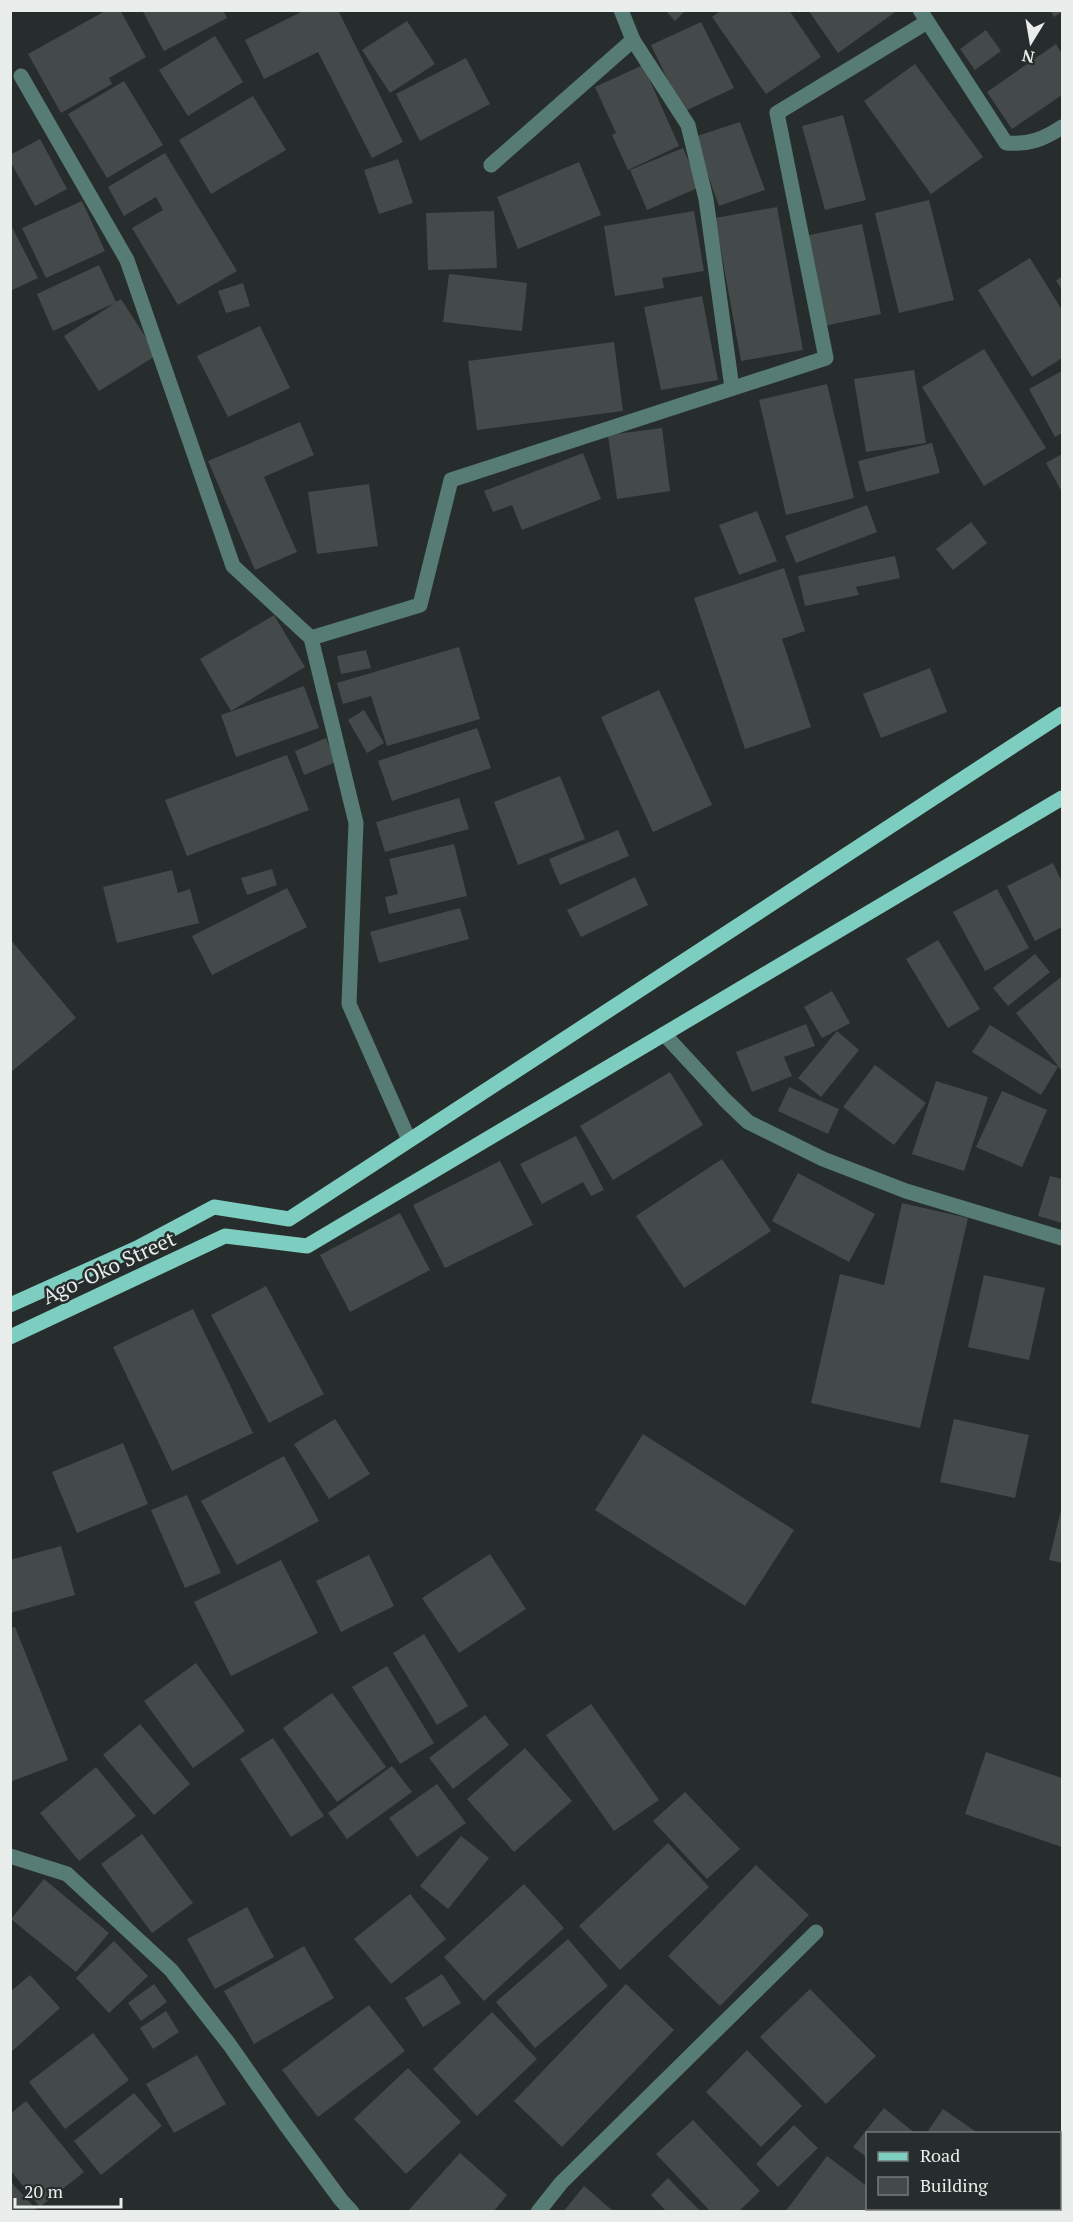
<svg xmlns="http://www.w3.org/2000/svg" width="1073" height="2222" viewBox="0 0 1073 2222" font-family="'PT Serif',serif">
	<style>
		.building { fill: #434a49 }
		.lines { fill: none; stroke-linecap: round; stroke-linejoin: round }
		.minor { stroke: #577c76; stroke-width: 15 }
		.major { stroke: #7dcdc1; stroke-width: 15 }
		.labels { text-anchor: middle; stroke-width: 5; stroke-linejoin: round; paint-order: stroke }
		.street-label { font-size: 21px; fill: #e9edec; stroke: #272d2c }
	</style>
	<rect width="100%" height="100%" fill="#272d2c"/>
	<g class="building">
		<path d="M107 10H120L146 57 109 78 112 84 61 113 28 54Z"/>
		<path d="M142 10H223L227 18 164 51Z"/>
		<path d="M305 10H338L403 142 372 158 318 52 264 79 245 40Z"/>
		<path d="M665 10H686L675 21Z"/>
		<path d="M722 10H789L821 57 766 94 712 17Z"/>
		<path d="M808 10H898L838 53Z"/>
		<path d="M1050 10H1062V12L1054 17Z"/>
		<path d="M407 21 435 64 390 93 362 50Z"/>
		<path d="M701 22 734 88 683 112 651 45Z"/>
		<path d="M986 30 1001 51 975 70 960 49Z"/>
		<path d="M215 36 243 82 188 116 159 70Z"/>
		<path d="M1056 44 1062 54V95L1012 129 987 92Z"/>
		<path d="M466 58 490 104 420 141 396 94Z"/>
		<path d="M915 64 983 157 931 194 864 101Z"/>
		<path d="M643 65 679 146 628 170 612 135 616 133 595 87Z"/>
		<path d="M124 81 163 145 107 178 68 114Z"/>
		<path d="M253 96 286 150 211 194 179 140Z"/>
		<path d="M843 115 866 200 825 210 802 126Z"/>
		<path d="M740 122 765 190 719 206 694 137Z"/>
		<path d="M40 139 67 189 35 206 10 161V155Z"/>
		<path d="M683 148 700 187 647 210 630 170Z"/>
		<path d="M165 153 237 271 178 305 132 228 163 210 156 197 124 216 108 187Z"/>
		<path d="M398 159 413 203 379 214 364 170Z"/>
		<path d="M579 162 601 215 518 249 497 197Z"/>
		<path d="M929 200 954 300 899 313 875 213Z"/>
		<path d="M82 201 105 251 46 278 22 228Z"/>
		<path d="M777 207 803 350 741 361 715 218Z"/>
		<path d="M494 211 497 268 428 270 426 213Z"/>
		<path d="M694 211 704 271 662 278 664 288 615 296 604 226Z"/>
		<path d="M862 224 881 314 824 326 805 236Z"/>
		<path d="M12 227 38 278 10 291V228Z"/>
		<path d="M1030 258 1062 310V358L1032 377 978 290Z"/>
		<path d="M99 265 116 302 121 299 157 355 99 391 64 336 115 303 53 331 37 294Z"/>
		<path d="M449 274 527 283 522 331 443 322Z"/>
		<path d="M1062 276V290L1056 281Z"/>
		<path d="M243 283 250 306 226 313 218 291Z"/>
		<path d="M702 296 718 380 661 390 644 307Z"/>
		<path d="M260 326 290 388 228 417 197 356Z"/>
		<path d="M614 342 623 411 477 430 468 361Z"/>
		<path d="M984 349 1046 448 984 486 922 387Z"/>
		<path d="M914 370 926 443 866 452 854 379Z"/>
		<path d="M1062 371V433L1055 437 1029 389Z"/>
		<path d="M827 384 854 498 786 515 759 400Z"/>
		<path d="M300 422 314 455 264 477 297 552 255 570 208 461Z"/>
		<path d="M662 428 670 491 617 499 608 435Z"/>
		<path d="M932 443 940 473 866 492 858 461Z"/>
		<path d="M583 453 601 499 522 530 512 505 493 512 484 491Z"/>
		<path d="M1062 454V492L1046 463Z"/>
		<path d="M369 484 378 546 317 554 308 492Z"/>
		<path d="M867 505 877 532 796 563 785 536Z"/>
		<path d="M757 511 777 561 739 575 719 525Z"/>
		<path d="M971 522 987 543 953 570 936 549Z"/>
		<path d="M895 556 900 578 856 587 859 595 805 606 798 576Z"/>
		<path d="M784 568 805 631 782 639 811 727 745 749 694 598Z"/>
		<path d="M274 615 305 667 231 711 200 659Z"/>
		<path d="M459 647 480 719 387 746 371 696 343 704 337 683Z"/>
		<path d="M366 650 371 668 341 674 337 656Z"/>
		<path d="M930 668 947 712 881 738 863 694Z"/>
		<path d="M304 686 319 728 236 757 221 715Z"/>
		<path d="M659 690 712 805 653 832 601 717Z"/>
		<path d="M364 710 384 743 367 753 348 720Z"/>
		<path d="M477 728 491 768 392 801 378 761Z"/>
		<path d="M326 738 336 762 304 775 295 751Z"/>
		<path d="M287 755 309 810 187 856 165 800Z"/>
		<path d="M560 776 585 839 518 865 494 802Z"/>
		<path d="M459 798 469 829 385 852 376 822Z"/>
		<path d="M618 830 629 856 560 885 549 859Z"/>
		<path d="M454 844 467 896 389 914 385 897 398 894 389 859Z"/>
		<path d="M1053 863 1062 882V927L1035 941 1007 886Z"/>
		<path d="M272 869 277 885 247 895 241 878Z"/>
		<path d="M172 870 178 893 190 889 199 923 117 943 103 887Z"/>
		<path d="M635 877 648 905 581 937 567 910Z"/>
		<path d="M287 888 307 927 212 975 192 936Z"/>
		<path d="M997 889 1029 948 985 971 953 912Z"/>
		<path d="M460 908 469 939 379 963 370 932Z"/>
		<path d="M10 939 76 1018 11 1072 10 1071Z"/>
		<path d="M938 940 980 1009 948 1028 906 959Z"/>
		<path d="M1035 954 1050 972 1008 1006 993 988Z"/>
		<path d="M1061 977 1062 979V1071L1016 1013Z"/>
		<path d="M832 991 850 1023 822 1038 804 1007Z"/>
		<path d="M806 1024 815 1046 784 1057 792 1076 752 1092 736 1052Z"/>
		<path d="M990 1025 1058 1067 1041 1095 972 1052Z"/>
		<path d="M837 1031 859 1050 821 1097 798 1078Z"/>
		<path d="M875 1065 926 1103 894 1145 843 1107Z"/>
		<path d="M670 1072 703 1125 613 1180 580 1126Z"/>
		<path d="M936 1081 988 1097 964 1171 912 1154Z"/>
		<path d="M789 1087 839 1109 828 1134 778 1111Z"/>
		<path d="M1002 1091 1047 1110 1022 1167 976 1147Z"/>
		<path d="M576 1136 604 1190 591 1196 583 1182 542 1204 520 1164Z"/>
		<path d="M722 1159 771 1231 684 1288 636 1216Z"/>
		<path d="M500 1161 533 1225 445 1268 413 1205Z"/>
		<path d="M798 1173 875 1214 849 1262 772 1221Z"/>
		<path d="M1050 1176 1062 1179V1223L1038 1216Z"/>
		<path d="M902 1203 968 1218 920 1428 811 1403 840 1274 884 1285Z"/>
		<path d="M400 1213 430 1270 350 1312 320 1255Z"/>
		<path d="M984 1275 1045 1288 1029 1360 968 1347Z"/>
		<path d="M266 1286 324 1394 269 1423 211 1315Z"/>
		<path d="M193 1309 253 1433 172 1471 113 1347Z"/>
		<path d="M335 1419 370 1474 329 1499 294 1444Z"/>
		<path d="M954 1419 1029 1435 1015 1498 940 1482Z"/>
		<path d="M643 1434 794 1530 745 1606 595 1510Z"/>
		<path d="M123 1443 148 1504 77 1533 52 1472Z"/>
		<path d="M284 1456 319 1521 237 1565 201 1501Z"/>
		<path d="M187 1495 221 1573 185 1588 151 1510Z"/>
		<path d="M1062 1506V1563L1049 1560Z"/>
		<path d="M61 1546 75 1595 10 1613V1560Z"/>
		<path d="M490 1554 526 1609 459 1653 422 1598Z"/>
		<path d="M369 1555 394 1606 341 1632 316 1581Z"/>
		<path d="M281 1560 318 1633 231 1676 194 1602Z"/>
		<path d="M15 1627 68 1760 10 1782V1628Z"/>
		<path d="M424 1634 468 1706 437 1725 393 1653Z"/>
		<path d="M196 1663 245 1731 193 1768 144 1701Z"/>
		<path d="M387 1666 434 1743 400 1764 352 1687Z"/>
		<path d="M332 1693 386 1767 337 1802 283 1728Z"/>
		<path d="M591 1704 659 1800 614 1831 546 1735Z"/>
		<path d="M485 1715 509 1745 453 1789 429 1758Z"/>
		<path d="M140 1724 190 1784 154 1815 103 1755Z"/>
		<path d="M273 1738 324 1816 291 1837 240 1759Z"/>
		<path d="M525 1748 572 1801 514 1852 467 1799Z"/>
		<path d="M986 1752 1062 1778V1847L965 1814Z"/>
		<path d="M392 1766 412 1792 347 1839 328 1813Z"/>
		<path d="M96 1767 136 1816 79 1861 40 1813Z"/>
		<path d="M437 1784 466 1823 417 1857 389 1818Z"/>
		<path d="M685 1792 740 1849 707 1879 653 1821Z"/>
		<path d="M142 1834 193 1903 152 1933 101 1864Z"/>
		<path d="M461 1836 489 1858 448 1909 420 1886Z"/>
		<path d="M668 1843 709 1887 620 1970 579 1926Z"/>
		<path d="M756 1865 809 1915 720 2006 668 1956Z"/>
		<path d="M44 1879 109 1933 76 1972 11 1919Z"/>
		<path d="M524 1884 564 1928 484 2001 444 1957Z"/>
		<path d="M410 1894 446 1939 391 1984 354 1939Z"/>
		<path d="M247 1907 274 1957 215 1989 187 1939Z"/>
		<path d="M568 1939 608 1986 535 2048 496 2002Z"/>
		<path d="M114 1941 148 1976 109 2013 76 1978Z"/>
		<path d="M304 1946 334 1998 254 2044 224 1991Z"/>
		<path d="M442 1974 461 2003 423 2027 405 1998Z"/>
		<path d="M30 1975 60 2008 10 2053V1992Z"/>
		<path d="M154 1984 167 2002 141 2021 128 2003Z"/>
		<path d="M626 1984 674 2030 562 2147 514 2101Z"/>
		<path d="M810 1989 876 2056 826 2104 760 2037Z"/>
		<path d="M369 2005 405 2051 318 2117 282 2070Z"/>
		<path d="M166 2011 179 2032 153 2049 140 2028Z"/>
		<path d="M492 2012 537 2059 477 2116 433 2069Z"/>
		<path d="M93 2033 129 2080 65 2129 29 2082Z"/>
		<path d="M747 2050 802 2106 761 2147 706 2092Z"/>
		<path d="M197 2055 226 2104 174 2133 146 2084Z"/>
		<path d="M408 2068 461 2122 406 2174 354 2119Z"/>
		<path d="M134 2093 162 2126 101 2175 74 2141Z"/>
		<path d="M26 2101 84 2172 40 2207 10 2170V2114Z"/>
		<path d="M884 2108 916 2134H868V2158L853 2147Z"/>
		<path d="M943 2109 979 2134H926Z"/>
		<path d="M693 2120 760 2191 738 2212H711L656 2154Z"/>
		<path d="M794 2125 818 2148 778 2187 756 2164Z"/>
		<path d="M460 2153 507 2195 493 2212H407Z"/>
		<path d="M827 2156 868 2187V2207L864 2212H785Z"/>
		<path d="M668 2178 701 2212H667L651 2195Z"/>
		<path d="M10 2181 37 2210 35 2212H10Z"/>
		<path d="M584 2186 614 2212H563Z"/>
		<path d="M919 2208H942L940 2212H923Z"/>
		<path d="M968 2208H1045L1043 2212H966Z"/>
	</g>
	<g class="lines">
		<g class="minor">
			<path d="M920 10 1006 143C1029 145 1044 139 1062 127"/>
			<path d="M633 40 688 125 706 199 732 388"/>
			<path d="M21 76 127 260 233 566 311 638 356 823 349 1004 409 1140"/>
			<path d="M491 165 633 40 621 10"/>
			<path d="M311 638 420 605 451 480 826 358 777 113 927 22"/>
			<path d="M664 1034 725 1100 748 1122 823 1159 906 1191 1062 1238"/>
			<path d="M10 1856 67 1874 171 1970 229 2044 285 2124 341 2200 352 2212"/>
			<path d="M538 2212 561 2183 816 1932"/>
		</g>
		<g class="major">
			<path d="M10 1305 137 1248 214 1207 289 1219 1062 714"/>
			<path d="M10 1337 225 1236 307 1246 1062 798"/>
		</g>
	</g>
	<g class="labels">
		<g class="street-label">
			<text transform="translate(109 1268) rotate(-25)" y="7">Ago-Oko Street</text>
		</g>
	</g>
	<rect width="1073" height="2222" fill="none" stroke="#e9edec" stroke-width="24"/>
	<rect x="866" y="2132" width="195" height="78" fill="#272d2c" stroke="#757a79" stroke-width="1.5"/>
	<rect x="878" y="2152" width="30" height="9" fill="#7dcdc1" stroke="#757a79" stroke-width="1.5"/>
	<text x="920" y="2162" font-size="18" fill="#e9edec">Road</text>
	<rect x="878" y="2177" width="30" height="18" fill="#434a49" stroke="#757a79" stroke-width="1.5"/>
	<text x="920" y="2192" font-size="18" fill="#e9edec">Building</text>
	<g transform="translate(1031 42) rotate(191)" stroke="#272d2c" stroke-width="4.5" paint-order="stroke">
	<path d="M0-4.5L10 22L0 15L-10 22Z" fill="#e9edec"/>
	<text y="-9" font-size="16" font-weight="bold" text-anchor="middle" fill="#e9edec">N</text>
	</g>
	<path d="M15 2198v9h106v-9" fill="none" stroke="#e9edec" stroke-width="3"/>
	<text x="24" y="2198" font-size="18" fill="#e9edec" stroke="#272d2c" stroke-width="4.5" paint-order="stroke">20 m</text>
</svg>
